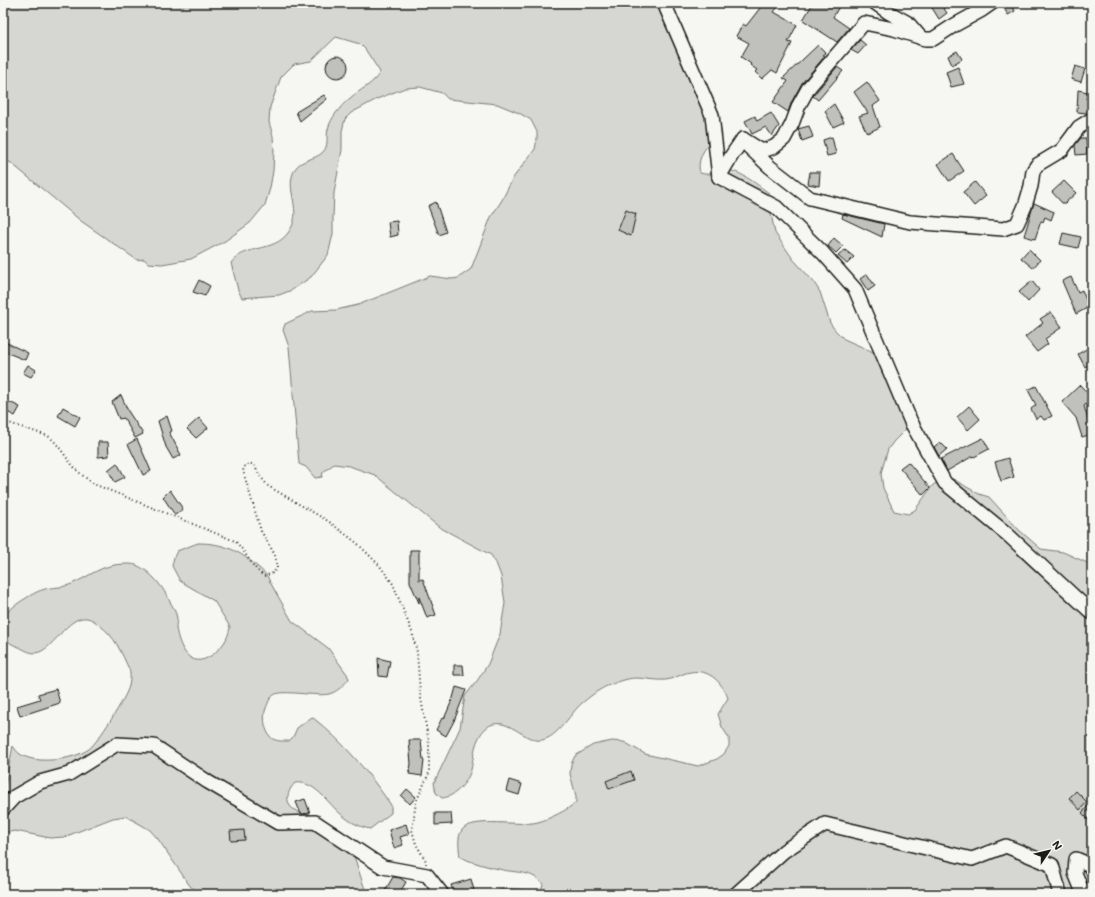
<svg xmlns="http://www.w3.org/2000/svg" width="1095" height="897" viewBox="0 0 1095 897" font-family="Mali,sans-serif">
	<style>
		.green { fill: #d6d6d2; stroke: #797977 }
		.building { fill: #c0c0bd; stroke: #1c1c1c }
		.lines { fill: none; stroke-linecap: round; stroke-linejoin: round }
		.minor-casing { stroke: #1c1c1c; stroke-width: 16 }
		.path { stroke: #1c1c1c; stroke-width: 2; stroke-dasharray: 1 3; stroke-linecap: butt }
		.minor { stroke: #f6f6f2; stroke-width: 13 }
	</style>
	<rect width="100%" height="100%" fill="#f6f6f2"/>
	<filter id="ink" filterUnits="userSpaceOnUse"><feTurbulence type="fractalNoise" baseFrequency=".025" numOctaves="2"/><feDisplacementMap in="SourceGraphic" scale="8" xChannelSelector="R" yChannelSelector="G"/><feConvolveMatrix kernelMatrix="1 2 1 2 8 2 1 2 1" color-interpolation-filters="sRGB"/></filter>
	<g filter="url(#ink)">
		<g class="green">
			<path d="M3 3H670L712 101 710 143C702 151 697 162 700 173 711 176 712 172 721 170 738 168 756 184 769 193L771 214 775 233 793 259 813 281 820 292 830 323 835 330 844 339 880 355 887 360 908 395 912 407 910 423 907 428 894 441 888 449 881 473 883 488 894 511 908 514 915 510 933 485 945 478 953 479 979 494 989 497 1019 530 1041 549 1063 552 1092 565V894H492C506 884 525 892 541 890L543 884C532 871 518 873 503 870 489 867 473 863 460 857 459 848 457 837 462 830 473 816 520 827 538 822 549 819 568 810 576 802V796L570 774 571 764 575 756 593 745 612 741 624 742 645 754 698 766 717 759 724 754 729 746V738L722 727 718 714 728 698C721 680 707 667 686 673 680 675 673 679 666 680 656 681 646 678 636 678 627 678 615 683 607 686 598 690 588 698 581 704 570 714 558 737 542 740 526 744 505 712 486 728 474 739 474 756 471 770 467 783 455 797 442 798L436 793 434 783 460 728 465 696 477 681 488 664 500 634 505 603 501 576 496 563 491 555 439 527 375 475 349 466 334 464 323 472 322 477 315 478 306 467 299 464 289 347 283 330 285 324 312 311 336 310 358 305 430 276 452 279 458 278 471 269 491 217 502 200 513 178 535 149 537 139V132L531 120 519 113 497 104 448 99 442 93 420 87 405 88 377 99 351 113 345 119 342 131V150L334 193 333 217V234L328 255 311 277 292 290 279 295 242 298 238 290 231 263C245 244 273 253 288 233 305 211 283 190 295 169 301 159 315 160 323 152 329 146 326 137 328 129 329 124 333 117 336 113 340 108 344 103 349 99 359 90 374 84 380 72L365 49 360 44 336 37 311 61 294 64 281 77 270 107 269 122 273 136 274 151 273 171 270 188 265 205 250 223 225 241 191 259 162 264 148 263 144 259 137 260 81 221 11 163 3 158Z"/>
			<path d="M198 543C224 543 240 551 259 568 264 572 268 576 270 582L292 621 328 648 347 674 349 679C344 685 337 692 329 694 317 697 281 689 274 695 269 698 268 704 266 708 263 716 264 727 269 735 273 742 282 741 289 741L293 737 297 728 312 717C344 742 368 772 391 805V813L370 829C360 827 350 822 342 815 328 804 315 780 295 783 289 789 285 798 290 806 297 815 317 817 327 822 336 827 352 849 355 859 359 871 362 882 367 894H200L190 886 158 839 150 830 126 816 113 818 64 837 50 838 15 831 3 833V795L13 746C15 749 17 752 20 754 36 765 73 760 89 749 98 742 126 698 129 686 130 681 131 674 129 669 121 652 115 636 99 625 96 622 92 619 87 618 67 615 53 652 35 653 29 653 23 649 19 647 13 645 5 641 3 635 1 629 3 619 5 615 9 608 34 592 42 590 49 587 60 588 69 585 90 577 100 564 126 564 129 564 133 564 136 565 151 571 164 588 170 602 173 606 176 613 177 618 177 621 176 624 176 628 179 647 190 671 212 655 222 647 228 640 230 627L214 601 180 581 172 566 174 557 177 551Z"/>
		</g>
		<g class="building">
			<path d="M764 3H781L774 12 797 25 788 42 792 43 777 73 772 70 762 79 755 72 757 70 750 65 751 64 741 57 749 43 736 36 743 24 746 26Z"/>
			<path d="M813 3H841L833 17 849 28 837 42 803 20Z"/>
			<path d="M929 3H940L947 13 939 19Z"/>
			<path d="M1001 3H1011L1015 11 1008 15Z"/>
			<path d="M860 40 866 45 858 54 851 50Z"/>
			<path d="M818 45 826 53 823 55 825 56 802 83 792 101 788 112 773 102 788 81 783 78Z"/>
			<path d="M957 51 962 59 952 65 948 56Z"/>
			<circle cx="337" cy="67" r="11"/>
			<path d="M1075 66 1085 69 1081 82 1071 79Z"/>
			<path d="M837 67 843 71 818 100 813 96 816 92Z"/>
			<path d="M958 67 964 84 951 87 946 72Z"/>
			<path d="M867 82 880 101 873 106 880 127 867 133 859 116 868 113 854 92Z"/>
			<path d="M1078 90 1088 92 1086 99 1091 100 1090 111 1087 113 1077 112Z"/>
			<path d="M324 95 327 99 300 121 296 112Z"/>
			<path d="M834 104 844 122 833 127 825 111Z"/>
			<path d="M771 113 779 126 772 136 766 127 752 134 745 121 755 116 757 121Z"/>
			<path d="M809 126 813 137 802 141 798 129Z"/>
			<path d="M832 137 836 154 827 156 823 140Z"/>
			<path d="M1081 138H1086L1087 154 1076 155 1075 145Z"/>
			<path d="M953 154 964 171 949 181 938 164Z"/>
			<path d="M810 172H820L819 186 808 184Z"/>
			<path d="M1064 181 1076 193 1065 203H1062L1052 192Z"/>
			<path d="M975 182 986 196 974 206 963 192Z"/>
			<path d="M436 202 446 232 439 235 428 206Z"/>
			<path d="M1034 203 1054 212 1051 220 1045 217 1043 222 1041 221 1035 239 1024 236Z"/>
			<path d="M626 210 636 214 631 236 618 230Z"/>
			<path d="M843 214 884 224 882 237 842 218Z"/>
			<path d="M397 221 398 235 390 237 388 222Z"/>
			<path d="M1063 233 1081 237 1078 248 1060 244Z"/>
			<path d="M834 238 843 246 836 253 828 246Z"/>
			<path d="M1029 249 1040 260 1033 268 1021 258Z"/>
			<path d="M845 250 854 257 847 264 838 256Z"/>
			<path d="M867 274 875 286 868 291 860 279Z"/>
			<path d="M1071 277 1078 292 1082 290 1089 307 1076 314 1062 281Z"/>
			<path d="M199 280 210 286 205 296 193 292Z"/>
			<path d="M1032 281 1039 290 1028 302 1019 292Z"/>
			<path d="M1051 312 1062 327 1045 339 1048 344 1037 352 1025 337 1043 323 1040 319Z"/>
			<path d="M3 341 28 353 25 360 3 351Z"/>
			<path d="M1088 348 1092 356V363L1085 367 1078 354Z"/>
			<path d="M28 365 36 370 31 377 23 373Z"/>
			<path d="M1080 385 1092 398 1084 406 1092 434 1082 437 1076 418 1062 402Z"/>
			<path d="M1036 386 1052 416 1044 420 1041 416 1036 419 1031 409 1036 405 1028 390Z"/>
			<path d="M121 395 128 411 143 434 135 438 124 418 119 419 112 402Z"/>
			<path d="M3 399 20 407 15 416 3 410Z"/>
			<path d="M969 406 980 419 968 430 957 417Z"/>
			<path d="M63 407 80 417 75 426 58 416Z"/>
			<path d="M167 416 172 431 169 432 181 455 173 459 166 447 158 421Z"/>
			<path d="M199 418 208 428 196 438 187 429Z"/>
			<path d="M983 438 989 449 974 457 973 456 947 471 941 459Z"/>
			<path d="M137 439 151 471 143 475 128 444Z"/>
			<path d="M98 442H108L109 456 98 457Z"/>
			<path d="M940 442 947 449 939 456 934 447Z"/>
			<path d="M1008 458 1014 477 1001 481 995 462Z"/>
			<path d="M908 462 930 488 923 495 900 468Z"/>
			<path d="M117 463 125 477 115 482 108 470Z"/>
			<path d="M170 490 183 509 175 515 163 497Z"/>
			<path d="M410 550H419V580L423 579 436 615 427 618 419 597V603L410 582Z"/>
			<path d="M378 658 390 661 387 677 379 676Z"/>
			<path d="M454 665H463L464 675H454Z"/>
			<path d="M456 687 466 690 454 721 446 736 436 730 442 718 444 719 453 698Z"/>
			<path d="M56 689 60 703 20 716 17 706 40 699 38 694Z"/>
			<path d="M409 740H421L423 760 424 761 422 776 409 774 411 764Z"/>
			<path d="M631 771 634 780 609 789 606 781Z"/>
			<path d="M509 780 522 784 519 795 506 791Z"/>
			<path d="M407 789 416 797 410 804 401 796Z"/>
			<path d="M1076 791 1087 802 1080 810 1069 798Z"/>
			<path d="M305 799 310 813 301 814 296 802Z"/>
			<path d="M1092 801V823L1082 813Z"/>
			<path d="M435 813H451L452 824 435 825Z"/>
			<path d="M406 824 409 834 400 837 403 845 394 848 389 830Z"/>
			<path d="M244 830 245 840 231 841 230 831Z"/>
			<path d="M393 877 400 878 406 882 399 894H383Z"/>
			<path d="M471 879 475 894H454L451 885Z"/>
		</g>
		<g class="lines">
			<g class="minor-casing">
				<g id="minor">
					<path d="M664 3 712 115 719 177"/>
					<path d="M875 3 888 12 908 23 921 38"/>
					<path d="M743 139 749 147 770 167 810 198 910 222 1003 229 1017 224 1025 206 1031 186 1033 171 1037 165 1062 150 1079 127 1092 119"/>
					<path d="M719 177 776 207 823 253 855 289 911 422 945 483 1007 534 1092 613"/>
					<path d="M719 177 732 155 743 139 762 151 774 147 784 139 792 124 799 105 809 87 864 23 894 29 925 39H933L953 26 982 10 992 3"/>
					<path d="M3 809 14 797 40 782 69 774 117 744 154 746 208 782 278 823 315 822 383 867 427 875 442 894"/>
					<path d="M736 894 784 851 825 824 972 859 1006 846 1052 865 1060 894"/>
					<path d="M1080 894 1082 890 1075 873 1076 859 1088 864 1092 868"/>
				</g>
			</g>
			<g class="path">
				<path d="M1092 136V147"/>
				<path d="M3 421 48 436C59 444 65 457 74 467 80 474 88 480 96 485L235 541C246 552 252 568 264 576L273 573 277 568 275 555 261 531 243 471 244 467 249 463 254 465 260 476 268 486 328 521 357 543 380 566 393 584 412 632 417 652 420 693 429 743V773L416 802 412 830 416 844 426 861V864"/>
			</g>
			<use href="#minor" class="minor"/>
		</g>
	</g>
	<rect width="1095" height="897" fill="none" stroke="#f6f6f2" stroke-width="16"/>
	<rect x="8" y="8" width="1079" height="881" fill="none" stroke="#1c1c1c" stroke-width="1.5" filter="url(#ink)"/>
	<g transform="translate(1049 851) rotate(55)" stroke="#f6f6f2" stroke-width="3" paint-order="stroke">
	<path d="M0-3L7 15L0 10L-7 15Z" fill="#1c1c1c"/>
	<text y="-6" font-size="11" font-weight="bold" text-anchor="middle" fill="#1c1c1c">N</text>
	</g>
</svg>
